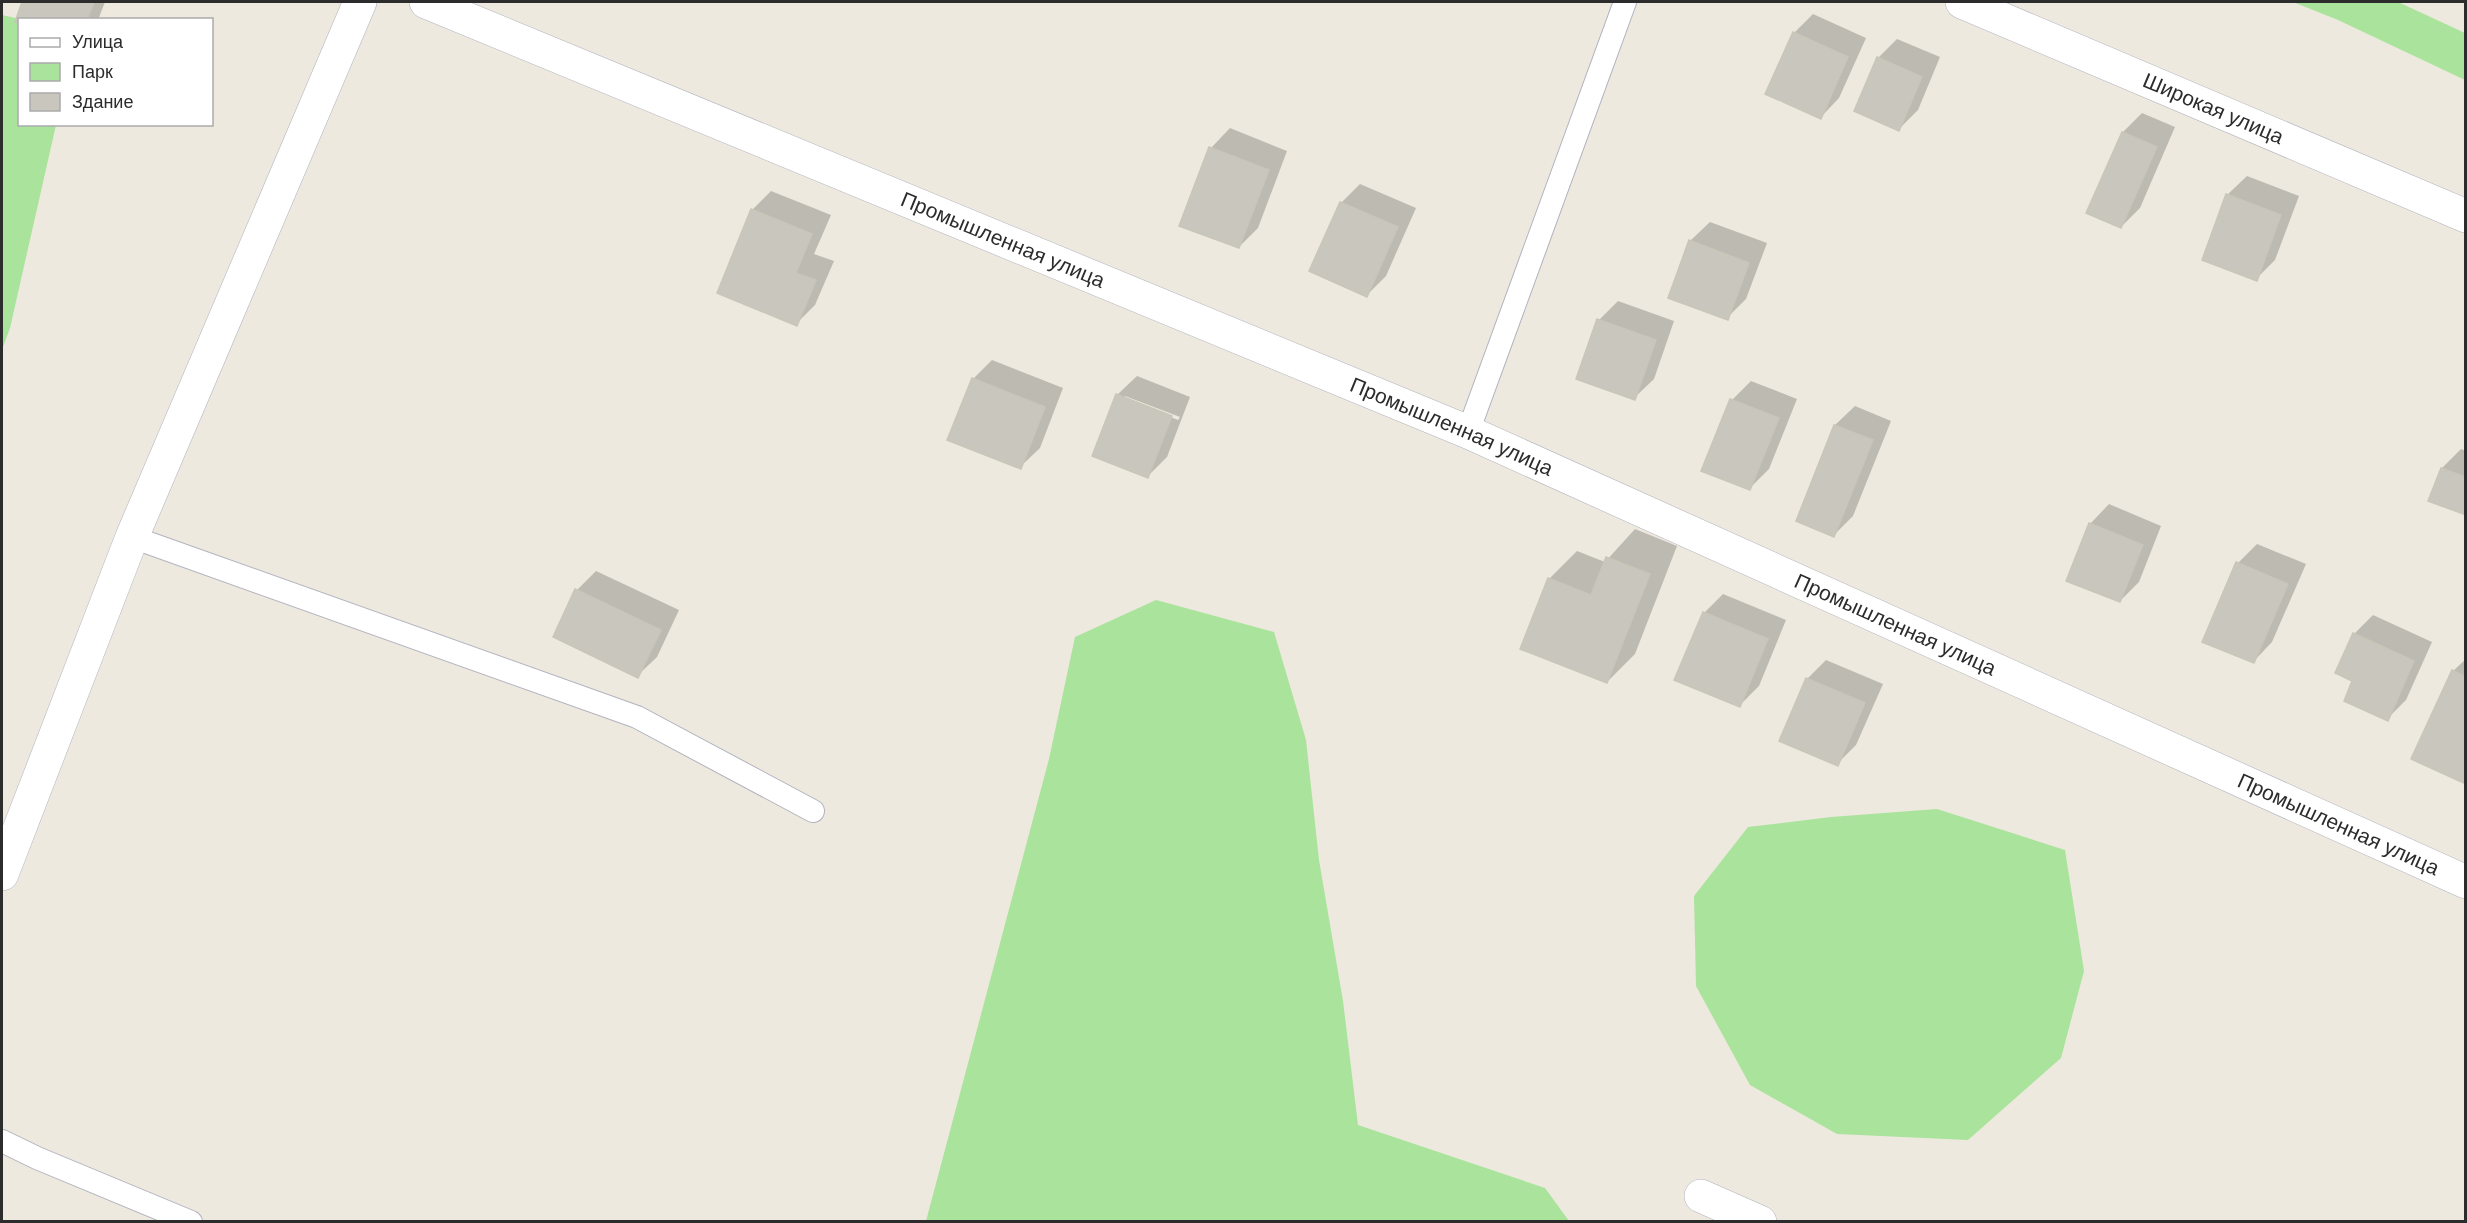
<svg xmlns="http://www.w3.org/2000/svg" width="2467" height="1223" viewBox="0 0 2467 1223" font-family="'DM Sans',sans-serif">
	<style>
		.green { fill: #a9e39c }
		.shadow { fill: #0003; fill-rule: evenodd }
		.building { fill: #c9c7bd; stroke: #c9c5b8; stroke-width: 1.5 }
		.lines { fill: none; stroke-linecap: round; stroke-linejoin: round }
		.service-casing { stroke: #b2b2bf; stroke-width: 24 }
		.minor-casing { stroke: #b2b2bf; stroke-width: 34 }
		.service { stroke: #fff; stroke-width: 22 }
		.minor { stroke: #fff; stroke-width: 33 }
		.labels { text-anchor: middle; stroke-width: 4.5; stroke-linejoin: round; paint-order: stroke }
		.street-label { font-size: 21px; fill: #2c2c2c; stroke: #fff }
	</style>
	<rect width="100%" height="100%" fill="#ede9de"/>
	<g class="green">
		<path d="M2293 2H2398L2465 33V80L2338 20Z"/>
		<path d="M2 15 20 19V124L56 125 10 328 2 350Z"/>
		<path d="M1156 600 1274 632 1306 740 1319 860 1343 1001 1358 1125 1545 1188 1569 1221H926L1049 759 1075 637Z"/>
		<path d="M1937 809 2065 850 2084 971 2061 1058 1968 1140 1837 1134 1750 1085 1696 986 1694 896 1748 827 1831 817Z"/>
	</g>
	<g class="shadow">
		<path d="M24 2H105L98 20 17 21Z"/>
		<path d="M1813 14 1866 38 1839 98 1820 118 1794 33Z"/>
		<path d="M1897 39 1940 57 1918 110 1899 129 1878 58Z"/>
		<path d="M2142 113 2175 127 2140 208 2121 227 2088 212 2123 132Z"/>
		<path d="M1230 128 1287 151 1258 228 1239 247 1211 148Z"/>
		<path d="M2247 176 2299 196 2275 260 2256 279 2227 195Z"/>
		<path d="M1360 184 1416 208 1386 276 1367 295 1341 203Z"/>
		<path d="M771 191 831 215 814 254 834 261 815 305 796 324 752 210Z"/>
		<path d="M1710 222 1767 243 1746 299 1727 318 1690 241Z"/>
		<path d="M1618 301 1674 321 1654 379 1634 398 1599 320Z"/>
		<path d="M992 360 1063 388 1040 448 1020 467 973 379Z"/>
		<path d="M1137 376 1190 397 1167 457 1148 476 1117 395ZM1125 396 1180 417 1178 420 1125 399Z"/>
		<path d="M1751 381 1797 399 1769 469 1750 488 1732 400Z"/>
		<path d="M1855 406 1891 421 1853 516 1834 535 1797 520 1835 425Z"/>
		<path d="M2461 449 2466 451V513L2442 468Z"/>
		<path d="M2109 504 2161 526 2139 582 2120 601 2090 524Z"/>
		<path d="M1635 529 1677 546 1635 654 1607 682 1549 579 1577 551 1605 562Z"/>
		<path d="M2257 544 2306 564 2272 642 2253 662 2238 563Z"/>
		<path d="M596 571 679 610 657 657 637 676 577 590Z"/>
		<path d="M1723 594 1786 620 1759 686 1740 705 1704 613Z"/>
		<path d="M2373 615 2432 642 2406 700 2387 719 2354 681V634Z"/>
		<path d="M2466 659V782L2453 671Z"/>
		<path d="M1826 660 1883 684 1856 745 1837 764 1807 679Z"/>
	</g>
	<g class="building">
		<path d="M22 2H94L87 20H20V23L15 22Z"/>
		<path d="M1793 32 1848 57 1821 119 1765 94Z"/>
		<path d="M1877 57 1922 77 1899 131 1854 111Z"/>
		<path d="M2122 132 2157 147 2121 228 2086 213Z"/>
		<path d="M1209 147 1269 170 1239 248 1179 226Z"/>
		<path d="M2226 194 2281 215 2257 281 2202 260Z"/>
		<path d="M1340 202 1398 227 1367 297 1309 271Z"/>
		<path d="M751 209 812 234 796 273 816 280 797 326 717 293Z"/>
		<path d="M1689 240 1749 263 1728 320 1668 298Z"/>
		<path d="M1597 319 1656 340 1635 400 1576 379Z"/>
		<path d="M972 378 1045 407 1021 469 947 440Z"/>
		<path d="M1116 394 1172 416 1148 478 1092 456Z"/>
		<path d="M1730 399 1779 418 1750 490 1701 471Z"/>
		<path d="M1834 425 1873 440 1834 537 1796 521Z"/>
		<path d="M2441 468 2466 477V515L2428 501Z"/>
		<path d="M2089 523 2143 545 2120 602 2066 581Z"/>
		<path d="M1606 557 1650 574 1607 683 1520 649 1548 578 1591 595Z"/>
		<path d="M2236 562 2288 584 2254 663 2202 642Z"/>
		<path d="M575 589 661 630 638 678 553 637Z"/>
		<path d="M1703 612 1768 639 1740 707 1674 680Z"/>
		<path d="M2353 633 2414 661 2388 721 2344 701 2352 681 2335 673Z"/>
		<path d="M2452 670 2466 677V784L2411 759Z"/>
		<path d="M1806 678 1865 703 1838 766 1779 741Z"/>
	</g>
	<g class="lines">
		<g class="service-casing">
			<g id="service">
				<path d="M1468 432 1625 2"/>
				<path d="M132 537 637 717 813 811"/>
				<path d="M2 1141 37 1158 191 1222"/>
			</g>
		</g>
		<g class="minor-casing">
			<g id="minor">
				<path id="s1" d="M426 2 1468 432 2466 882"/>
				<path id="s2" d="M1962 2 2466 216"/>
				<path d="M2 874 132 537 360 2"/>
				<path d="M1701 1196 1760 1222"/>
			</g>
		</g>
		<use href="#service" class="service"/>
		<use href="#minor" class="minor"/>
	</g>
	<g class="labels">
		<g class="street-label">
			<text dy="7" stroke="none"><textPath href="#s2" startOffset="273">Широкая улица</textPath></text>
			<text dy="7" stroke="none"><textPath href="#s1" startOffset="624">Промышленная улица</textPath></text>
			<text dy="7" stroke="none"><textPath href="#s1" startOffset="1110">Промышленная улица</textPath></text>
			<text dy="7" stroke="none"><textPath href="#s1" startOffset="1596">Промышленная улица</textPath></text>
			<text dy="7" stroke="none"><textPath href="#s1" startOffset="2082">Промышленная улица</textPath></text>
		</g>
	</g>
	<rect width="2467" height="1223" fill="none" stroke="#2c2c2c" stroke-width="6"/>
	<rect x="18" y="18" width="195" height="108" fill="#ffffff" stroke="#ababab" stroke-width="1.5"/>
	<rect x="30" y="38" width="30" height="9" fill="#ffffff" stroke="#ababab" stroke-width="1.5"/>
	<text x="72" y="48" font-size="18" fill="#2c2c2c">Улица</text>
	<rect x="30" y="63" width="30" height="18" fill="#a9e39c" stroke="#ababab" stroke-width="1.5"/>
	<text x="72" y="78" font-size="18" fill="#2c2c2c">Парк</text>
	<rect x="30" y="93" width="30" height="18" fill="#c9c7bd" stroke="#ababab" stroke-width="1.5"/>
	<text x="72" y="108" font-size="18" fill="#2c2c2c">Здание</text>
</svg>
